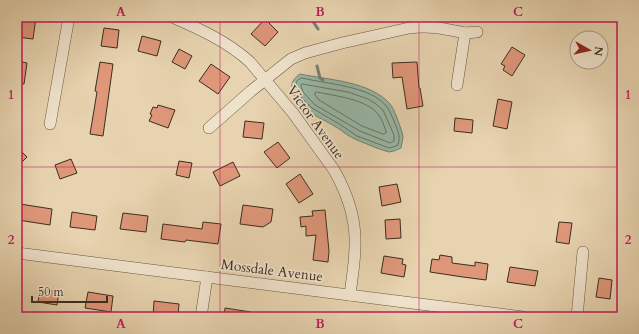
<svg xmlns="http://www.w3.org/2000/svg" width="639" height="334" viewBox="0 0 639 334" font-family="Cardo,serif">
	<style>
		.water { fill: #97b8a7; stroke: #738171 }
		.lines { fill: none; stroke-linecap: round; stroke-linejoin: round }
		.shore { stroke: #6a7364; stroke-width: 1 }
		.stream { stroke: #738171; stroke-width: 3 }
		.building { fill: #df977a; stroke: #3c2e20 }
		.minor-casing { stroke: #675744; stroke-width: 12 }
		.minor { stroke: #efe2cb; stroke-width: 11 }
		.grid { fill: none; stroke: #c2185b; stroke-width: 1; stroke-opacity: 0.55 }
		.labels { text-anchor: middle; stroke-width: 3.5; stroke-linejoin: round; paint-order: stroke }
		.street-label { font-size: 14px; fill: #3c2e20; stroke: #efe2cb }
		.neatline { fill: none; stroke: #c2185b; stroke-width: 1.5 }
		.grid-label { font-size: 13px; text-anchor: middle; font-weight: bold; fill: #c2185b }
	</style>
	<rect width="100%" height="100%" fill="#e7d3af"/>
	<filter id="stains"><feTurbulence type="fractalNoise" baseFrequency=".005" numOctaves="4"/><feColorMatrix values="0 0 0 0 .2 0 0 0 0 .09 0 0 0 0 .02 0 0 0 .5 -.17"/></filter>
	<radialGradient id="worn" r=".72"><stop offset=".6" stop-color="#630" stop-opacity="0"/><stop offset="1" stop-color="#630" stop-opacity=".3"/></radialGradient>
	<path class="water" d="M300 74C328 80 370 81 390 104 395 110 399 124 402 132L403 137 401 148 394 151 389 152C378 149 367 144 357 140 349 137 343 131 336 127 328 122 316 117 309 111 297 101 282 86 300 74Z"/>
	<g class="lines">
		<g class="shore">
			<path d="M302 78C326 84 372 86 387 107 390 111 392 117 394 121 397 129 401 136 398 145L393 147 389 148 357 136 341 125 312 108 297 93 296 82 298 80Z"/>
			<path d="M302 84 348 92 368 99 376 104 383 110 394 135V141L390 143 360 131 315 105 303 92 301 86Z"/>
			<path d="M317 92C335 96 366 99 378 114 382 119 384 126 386 131V133L383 134 362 126 319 100 315 95V93Z"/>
		</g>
		<g class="stream">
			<path d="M310 17 318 29"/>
			<path d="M317 66 320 78 323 80"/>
		</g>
	</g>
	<g class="building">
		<path d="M18 17H36L33 39 17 37Z"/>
		<path d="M265 19 278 32 265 46 251 34Z"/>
		<path d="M104 28 119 30 117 48 101 46Z"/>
		<path d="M142 36 161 41 157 56 138 51Z"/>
		<path d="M512 47 525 55 512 76 503 70 505 66 501 64Z"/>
		<path d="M179 49 192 56 185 69 172 62Z"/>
		<path d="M17 61 27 63 24 84 17 83Z"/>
		<path d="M100 62 113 64 103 136 90 134 97 92 95 91Z"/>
		<path d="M417 62 419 88H420L423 106 407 109 402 77 393 78 392 63Z"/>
		<path d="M211 64 230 77 218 94 199 81Z"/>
		<path d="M498 99 512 102 507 129 493 126Z"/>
		<path d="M158 105 175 110 168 128 149 121 152 115 150 114 153 107 157 108Z"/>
		<path d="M455 118 473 120 472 133 454 131Z"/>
		<path d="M245 121 264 123 262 139 243 137Z"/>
		<path d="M278 142 290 158 277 168 264 152Z"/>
		<path d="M17 147 27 157 17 167Z"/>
		<path d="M71 159 77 173 60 179 55 165Z"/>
		<path d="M179 161 192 163 189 178 176 175Z"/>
		<path d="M233 162 240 176 220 186 213 172Z"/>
		<path d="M300 174 313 194 299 203 286 184Z"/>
		<path d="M397 184 401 202 382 206 379 187Z"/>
		<path d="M20 204 52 209 50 225 18 220Z"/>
		<path d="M243 205 273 209 271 222 263 227 240 224Z"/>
		<path d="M325 210 329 251 328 262 313 260 316 235 306 236V226L301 227 300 217 313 216 312 211Z"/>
		<path d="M72 212 97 216 95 230 70 227Z"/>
		<path d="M123 213 148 216 146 232 120 229Z"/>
		<path d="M400 219 401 238 386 239 385 220Z"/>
		<path d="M203 222 221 224 218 244 186 240 185 242 161 239 163 224 202 229Z"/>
		<path d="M559 222 572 223 569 244 556 242Z"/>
		<path d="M440 255 452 257V263L475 266V262L488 264 486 280 463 277 430 272 432 259 439 260Z"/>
		<path d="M384 256 403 259 402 264 406 265 404 277 381 273Z"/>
		<path d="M510 267 538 271 535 286 507 282Z"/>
		<path d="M599 278 612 280 610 299 596 297Z"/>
		<path d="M40 289 59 292 57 305 38 302Z"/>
		<path d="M88 292 113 296 111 312 85 308Z"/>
		<path d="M154 301 179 304 178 317H153Z"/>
		<path d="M225 308 251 312V317H224Z"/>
	</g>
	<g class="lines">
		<g class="minor-casing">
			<g id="minor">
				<path d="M172 17C200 29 228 42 250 62L293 113 334 170C347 193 356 219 355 245 355 262 352 278 350 295"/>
				<path d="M465 33 477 32"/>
				<path d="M50 124 69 17"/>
				<path d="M209 128 251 91 291 59 305 53 342 43 409 28C430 25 445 29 465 33L457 85"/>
				<path d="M17 253 523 317"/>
				<path d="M201 317 207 277"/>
				<path d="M577 317 583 252"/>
			</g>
		</g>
		<use href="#minor" class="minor"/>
	</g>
	<path class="grid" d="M220 17V317M419 17V317M17 167H622"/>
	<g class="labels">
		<g class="street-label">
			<text transform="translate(316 122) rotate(54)" y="5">Victor Avenue</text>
			<text transform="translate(272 270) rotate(7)" y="5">Mossdale Avenue</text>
		</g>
	</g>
	<rect width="639" height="334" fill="none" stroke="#e7d3af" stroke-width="44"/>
	<g transform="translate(589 50) rotate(98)"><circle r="19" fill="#efe2cb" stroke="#a79a87"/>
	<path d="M0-3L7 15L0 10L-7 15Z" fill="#8f2418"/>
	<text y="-6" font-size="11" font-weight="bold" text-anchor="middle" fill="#3c2e20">N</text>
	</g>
	<path d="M32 296v6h75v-6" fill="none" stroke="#3c2e20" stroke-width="2"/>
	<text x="38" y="296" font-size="12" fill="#3c2e20" stroke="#efe2cb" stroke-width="3" paint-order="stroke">50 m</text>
	<rect x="22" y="22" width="595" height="290" class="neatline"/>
	<g class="grid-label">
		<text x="121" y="16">A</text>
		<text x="320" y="16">B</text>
		<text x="518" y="16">C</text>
		<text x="11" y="99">1</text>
		<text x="628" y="99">1</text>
		<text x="11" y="244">2</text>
		<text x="628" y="244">2</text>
		<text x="121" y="328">A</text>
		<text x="320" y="328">B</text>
		<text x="518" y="328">C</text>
	</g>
	<rect width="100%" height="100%" filter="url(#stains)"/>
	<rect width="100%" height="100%" fill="url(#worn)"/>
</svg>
